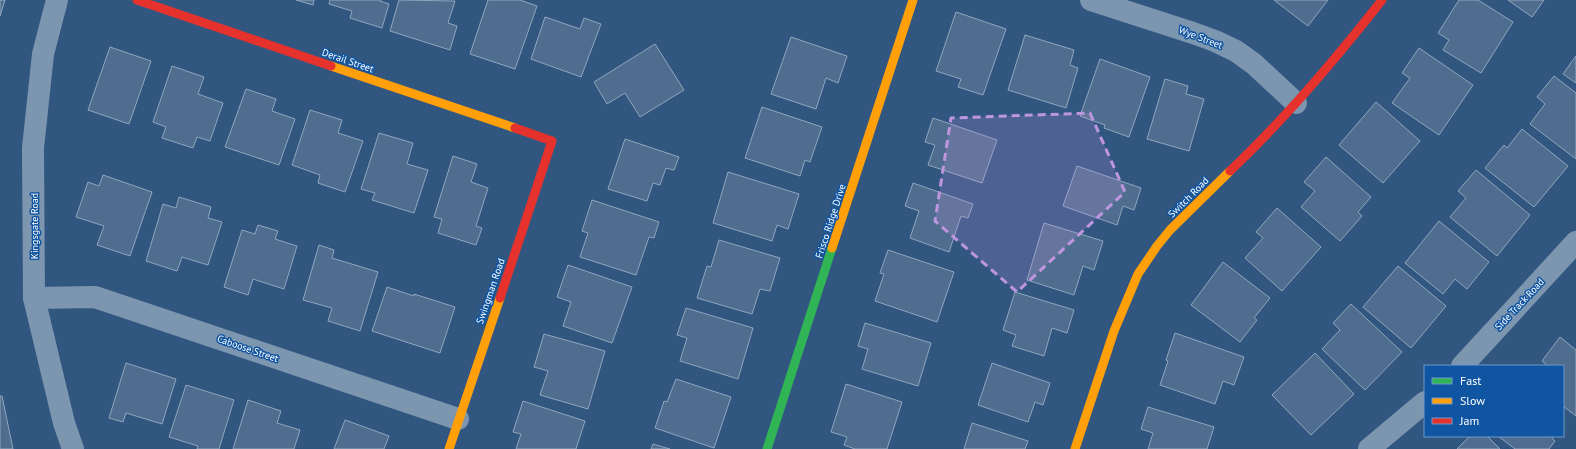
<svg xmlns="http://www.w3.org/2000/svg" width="1576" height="449" viewBox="0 0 1576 449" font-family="'PT Sans',sans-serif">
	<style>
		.building { fill: #4f6d8e; stroke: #91a6be }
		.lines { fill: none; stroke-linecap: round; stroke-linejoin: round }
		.street { stroke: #7d96b0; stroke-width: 22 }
		.fast { stroke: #30b455; stroke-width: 9 }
		.slow { stroke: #ff9f0a; stroke-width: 9 }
		.jam { stroke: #e5322d; stroke-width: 9 }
		.marked { fill: #bd96df; fill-opacity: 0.2; stroke: #bd96df; stroke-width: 3; stroke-dasharray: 8 5; stroke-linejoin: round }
		.labels { text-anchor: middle; stroke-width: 3; stroke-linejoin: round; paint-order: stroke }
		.street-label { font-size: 10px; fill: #fff; stroke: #1055a1 }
	</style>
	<rect width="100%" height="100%" fill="#315680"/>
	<g class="building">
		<path d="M0 0H5L0 16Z"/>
		<path d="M296 0H314L313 5Z"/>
		<path d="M330 0H381L380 1 389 4 382 28 350 18 352 11 329 4Z"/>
		<path d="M399 0 455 1 448 23 457 26 450 50 390 31Z"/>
		<path d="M488 0H520L537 6 515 69 470 54Z"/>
		<path d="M1274 0H1328L1308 26Z"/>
		<path d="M1459 0H1478L1513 22 1481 73 1443 50 1449 40 1438 33Z"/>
		<path d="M1508 0H1544L1532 17Z"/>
		<path d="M956 12 1006 29 983 95 958 87 961 79 936 71Z"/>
		<path d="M545 17 580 29 584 18 601 24 581 77 531 59Z"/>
		<path d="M1025 35 1074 50 1070 65 1078 68 1066 108 1008 90Z"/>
		<path d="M791 37 847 56 838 83 826 78 816 109 771 94Z"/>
		<path d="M655 44 684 90 640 117 625 93 607 104 594 82Z"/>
		<path d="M110 47 151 61 129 124 88 110Z"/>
		<path d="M1419 48 1473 85 1439 135 1392 103 1410 78 1402 73Z"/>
		<path d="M1576 56V83L1563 74Z"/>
		<path d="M1100 59 1150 77 1129 137 1104 128 1105 125 1080 116Z"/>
		<path d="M172 66 204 77 198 94 223 103 210 141 197 137 193 148 162 138 166 127 153 122Z"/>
		<path d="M1554 76 1576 93V159L1530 124 1545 104 1537 97Z"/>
		<path d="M1165 79 1188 86 1186 94 1204 99 1189 151 1147 139Z"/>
		<path d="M246 89 276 99 272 111 295 119 279 165 225 147Z"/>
		<path d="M1376 102 1420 141 1383 183 1339 145Z"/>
		<path d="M762 107 822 127 810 162 805 160 800 176 745 158Z"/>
		<path d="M310 110 342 120 338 133 363 141 345 192 318 183 320 175 292 165Z"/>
		<path d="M933 118 997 140 982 183 928 165 935 145 925 142Z"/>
		<path d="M1522 129 1568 166 1534 207 1485 168 1504 145 1507 148Z"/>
		<path d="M379 133 413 143 407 164 428 170 414 213 372 200 375 193 361 189Z"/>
		<path d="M625 139 679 157 674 170 666 168 660 185 653 183 647 201 608 189Z"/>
		<path d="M453 156 477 164 471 182 488 188 476 226 482 228 476 245 438 233 442 219 434 217Z"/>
		<path d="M1326 157 1371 197 1358 212 1362 216 1340 241 1301 207 1315 191 1304 182Z"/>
		<path d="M1077 166 1141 188 1134 210 1123 206 1117 225 1063 206Z"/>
		<path d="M1476 170 1530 215 1497 256 1450 217 1466 198 1458 191Z"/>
		<path d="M728 172 799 194 788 229 777 225 772 241 713 223Z"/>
		<path d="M103 175 152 192 130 256 97 245 104 226 76 217 88 182 99 186Z"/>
		<path d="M913 183 973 204 968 218 961 216 949 252 910 238 919 211 905 206Z"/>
		<path d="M179 197 211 207 208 218 222 222 208 265 182 257 177 271 146 261 163 204 176 208Z"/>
		<path d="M592 200 659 222 654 238 649 237 636 275 580 257 588 233 582 231Z"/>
		<path d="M1277 208 1321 247 1282 291 1245 258 1263 238 1256 232Z"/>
		<path d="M1439 221 1489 262 1467 289 1455 279 1443 294 1405 263Z"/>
		<path d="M1044 223 1103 241 1094 270 1083 266 1074 295 1027 280Z"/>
		<path d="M258 225 278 231 275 239 297 246 284 289 253 279 248 295 224 287 242 230 255 234Z"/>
		<path d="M719 240 780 258 770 291 760 289 752 314 697 298 707 266 711 267Z"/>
		<path d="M319 245 334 250 332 258 378 272 360 331 328 321 332 308 303 300Z"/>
		<path d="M888 250 954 272 937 322 875 301 884 274 880 273Z"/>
		<path d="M1223 262 1270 298 1254 318 1257 320 1240 342 1191 305Z"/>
		<path d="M568 265 632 287 612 343 563 326 571 302 557 297Z"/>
		<path d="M1398 266 1446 306 1411 348 1363 307Z"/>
		<path d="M387 287 414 296V294L455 307 440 353 372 331Z"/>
		<path d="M1015 292 1074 310 1067 333 1052 328 1044 356 1012 346 1016 335 1003 330Z"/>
		<path d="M1351 304 1402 352 1365 390 1322 349 1340 330 1333 323Z"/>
		<path d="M686 308 753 328 738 379 680 361 687 338 677 335Z"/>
		<path d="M865 323 931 343 918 386 862 369 868 349 858 346Z"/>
		<path d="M1175 333 1244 357 1234 385 1223 381 1215 404 1160 385 1168 361 1166 360Z"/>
		<path d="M544 334 605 351 588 409 540 395 548 371 534 367Z"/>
		<path d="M1560 337 1576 350V416L1563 406V366H1545L1546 364 1542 361Z"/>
		<path d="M1315 353 1354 394 1311 435 1272 395Z"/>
		<path d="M126 363 176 379 162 424 126 413 123 422 109 418Z"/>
		<path d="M992 363 1050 383 1043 405 1035 402 1028 422 978 405Z"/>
		<path d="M676 379 731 397 714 448 655 428 664 401 667 402Z"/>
		<path d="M846 384 902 402 887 449H855L844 445 847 437 831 432Z"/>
		<path d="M186 385 234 400 219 449H197L198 446 169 437Z"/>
		<path d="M0 396H2L13 449H0Z"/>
		<path d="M248 400 281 411 277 423 300 430 294 449H233Z"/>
		<path d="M523 401 585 421 576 449H516L521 434 513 432Z"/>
		<path d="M1148 407 1214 427 1207 449H1148L1153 433 1141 429Z"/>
		<path d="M345 420 389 436 384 449H334Z"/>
		<path d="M972 423 1028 441 1025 449H964Z"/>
		<path d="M1470 436H1487L1500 449H1457Z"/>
		<path d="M1498 436H1553L1552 438 1555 441 1549 449H1515Z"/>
		<path d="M653 444 670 449H651Z"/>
	</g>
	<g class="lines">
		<g class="street">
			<path d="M57 0 43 54 33 148 34 298 64 423 73 449"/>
			<path d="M1091 0 1193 33 1215 41 1236 51 1254 64 1296 103"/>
			<path d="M34 298 95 297 458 419"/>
			<path d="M1462 366 1576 242"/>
			<path d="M1369 449 1425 402"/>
		</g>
		<path class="fast" d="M767 449 832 248"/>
		<g class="slow">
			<path d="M331 66 515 128"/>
			<path d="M832 248 913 0"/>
			<path d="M449 449 500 298"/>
			<path d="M1075 449 1114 331 1138 274 1157 246 1170 230 1230 171"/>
		</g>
		<g class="jam">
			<path d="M137 0 331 66"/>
			<path d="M1230 171C1286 118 1335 60 1382 0"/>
			<path d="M500 298 552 141 515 128"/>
		</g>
	</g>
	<path class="marked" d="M1090 113 1125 192 1017 292 935 221 951 118Z"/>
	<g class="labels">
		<g class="street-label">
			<text transform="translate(1201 37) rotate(21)" y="4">Wye Street</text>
			<text transform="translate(348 60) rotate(19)" y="4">Derail Street</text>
			<text transform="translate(1188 197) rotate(-45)" y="4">Switch Road</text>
			<text transform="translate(830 221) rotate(-72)" y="4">Frisco Ridge Drive</text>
			<text transform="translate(34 226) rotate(-90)" y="4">Kingsgate Road</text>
			<text transform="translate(490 291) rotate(-71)" y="4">Swingman Road</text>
			<text transform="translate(1519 304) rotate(-47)" y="4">Side Track Road</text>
			<text transform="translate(248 348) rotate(19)" y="4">Caboose Street</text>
		</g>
	</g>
	<rect x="1424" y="365" width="140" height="72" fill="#1055a1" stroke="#7099c7"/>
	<rect x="1432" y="378" width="20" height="6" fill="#30b455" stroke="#7099c7"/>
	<text x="1460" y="385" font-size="12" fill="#ffffff">Fast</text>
	<rect x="1432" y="398" width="20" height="6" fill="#ff9f0a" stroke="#7099c7"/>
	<text x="1460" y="405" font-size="12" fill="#ffffff">Slow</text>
	<rect x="1432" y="418" width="20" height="6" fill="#e5322d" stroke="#7099c7"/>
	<text x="1460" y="425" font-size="12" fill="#ffffff">Jam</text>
</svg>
